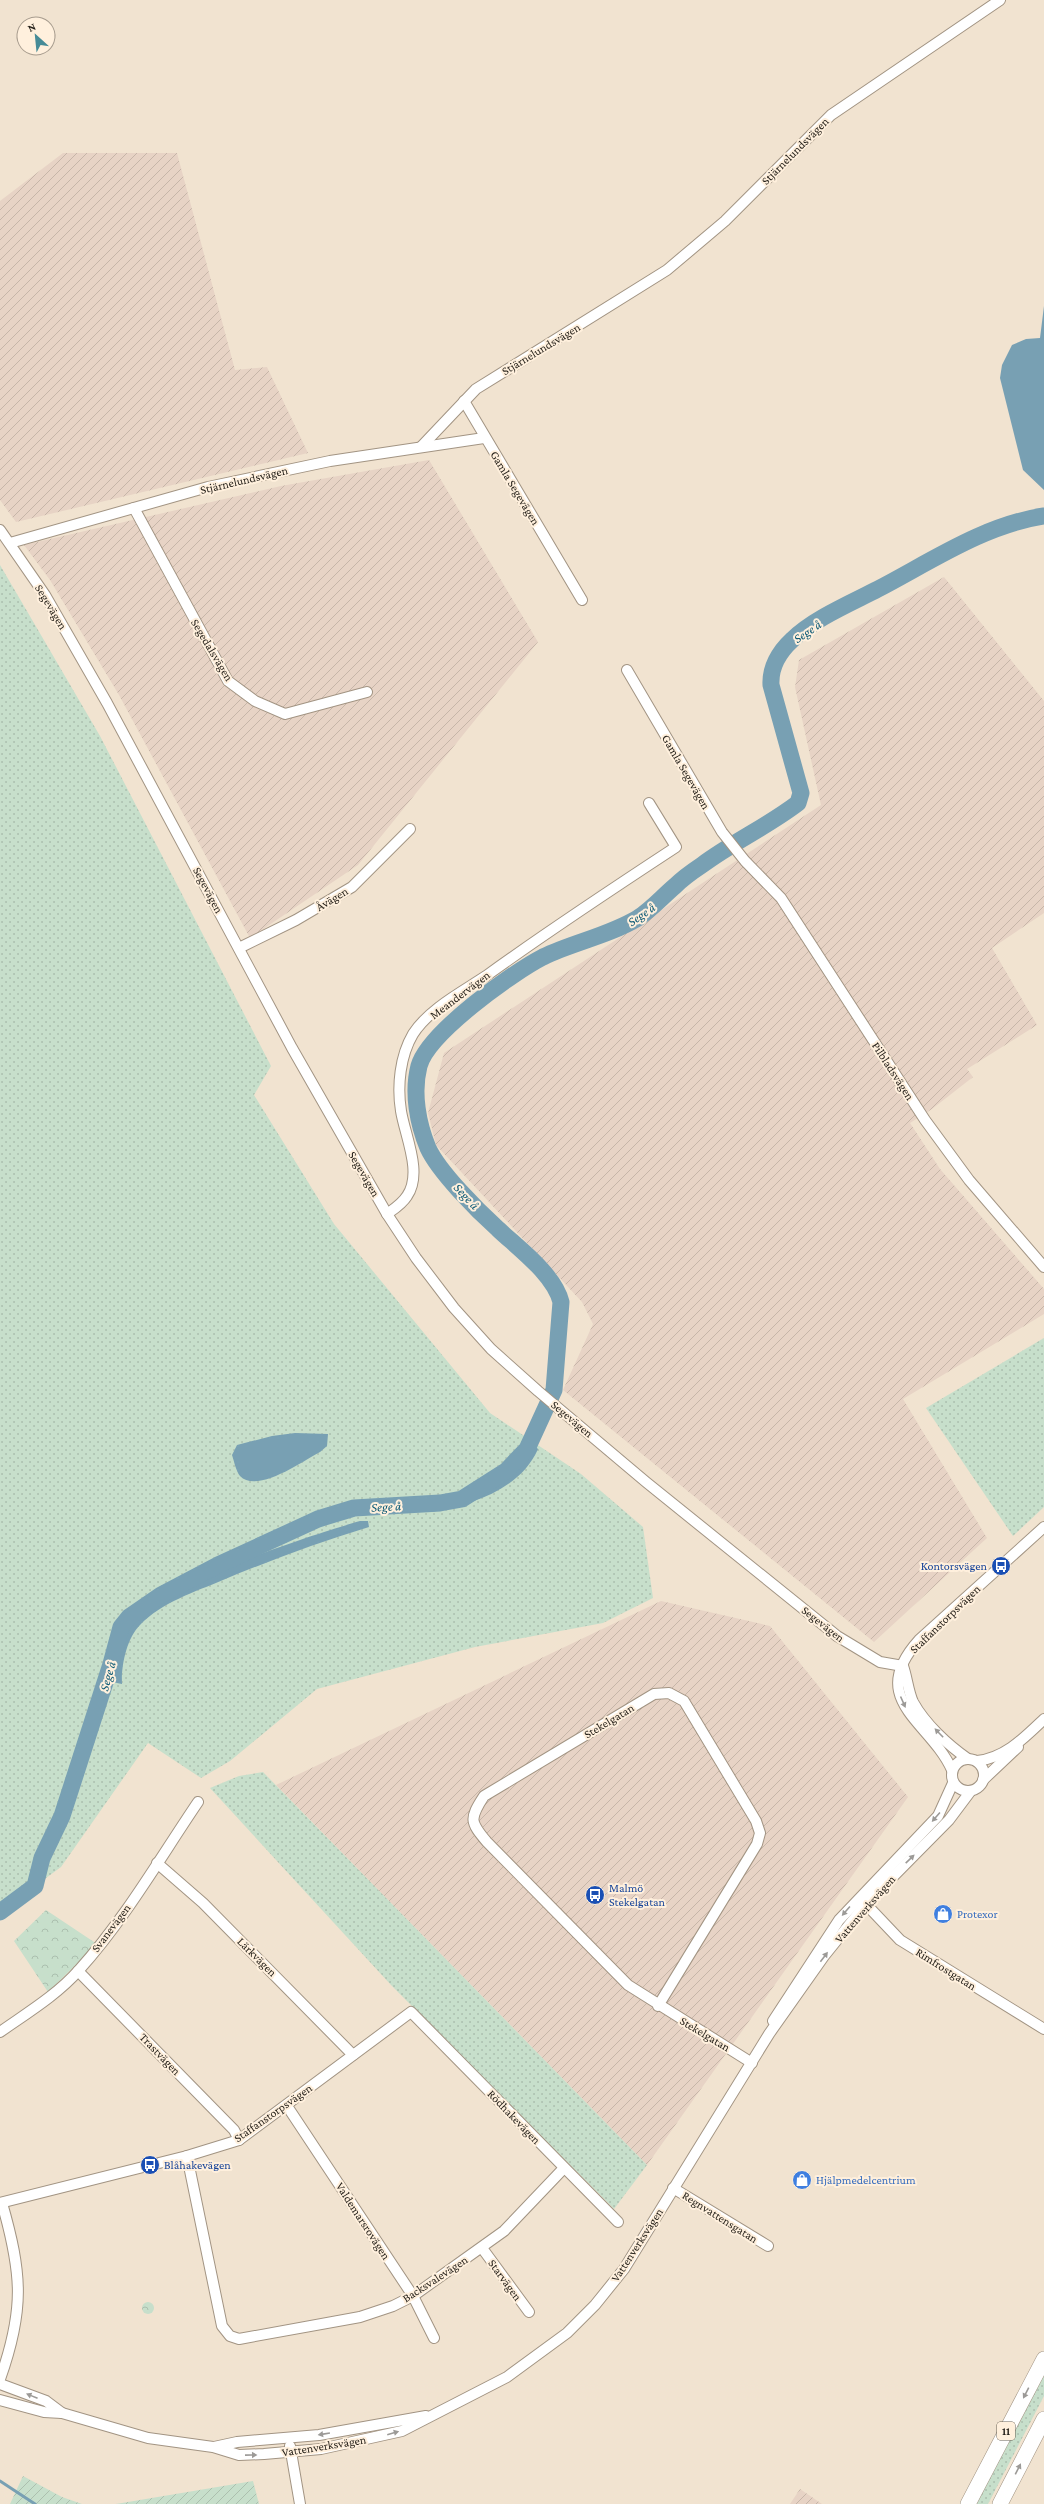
<svg xmlns="http://www.w3.org/2000/svg" width="1044" height="2504" viewBox="0 0 1044 2504" font-family="'Crimson Pro',serif">
	<style>
		.industrial { fill: url(#industrial-furrows) }
		.grass { fill: url(#grass-dots) }
		.park { fill: url(#park-crowns) }
		.garden { fill: url(#garden-furrows) }
		.water { fill: #78a0b3 }
		.lines { fill: none; stroke-linecap: round; stroke-linejoin: round }
		.stream { stroke: #78a0b3; stroke-width: 3 }
		.river { stroke: #78a0b3; stroke-width: 17 }
		.minor-casing { stroke: #a29483; stroke-width: 12 }
		.highway-casing { stroke: #a29483; stroke-width: 16 }
		.minor { stroke: #fff; stroke-width: 10 }
		.highway { stroke: #fff; stroke-width: 15 }
		.oneway { fill: #9c9a97 }
		.labels { text-anchor: middle; stroke-width: 4; stroke-linejoin: round; paint-order: stroke }
		.shield { fill: #fff0dd; stroke: #665e53; stroke-width: 1 }
		.shield-label { font-size: 11px; font-weight: bold; fill: #241f18 }
		.street-label { font-size: 12px; fill: #241f18; stroke: #fff0dd }
		.transit-label { font-size: 12px; fill: #164399; stroke: #fff0dd; text-anchor: start }
		.shop-label { font-size: 12px; fill: #366cbe; stroke: #fff0dd; text-anchor: start }
		.water-label { font-size: 13px; font-style: italic; fill: #0c5975; stroke: #fff0dd }
	</style>
	<defs>
		<pattern id="industrial-furrows" width="10" height="10" patternUnits="userSpaceOnUse"><rect width="10" height="10" fill="#e7d3c5"/><path d="M-1 1l2-2M0 10L10 0M9 11l2-2" fill="none" stroke="#c6b5a8"/></pattern>
		<pattern id="grass-dots" width="8" height="8" patternUnits="userSpaceOnUse"><rect width="8" height="8" fill="#c7dfcb"/><path d="M2 2h.1M6 6h.1" fill="none" stroke="#abbfae" stroke-width="1.8" stroke-linecap="round"/></pattern>
		<pattern id="park-crowns" width="20" height="18" patternUnits="userSpaceOnUse"><rect width="20" height="18" fill="#c7dfcb"/><path d="M2 6a3 3 0 1 1 6 0M12 15a3 3 0 1 1 6 0" fill="none" stroke="#abbfae"/></pattern>
		<pattern id="garden-furrows" width="10" height="10" patternUnits="userSpaceOnUse"><rect width="10" height="10" fill="#c7dfcb"/><path d="M-1 1l2-2M0 10L10 0M9 11l2-2" fill="none" stroke="#abbfae"/></pattern>
	</defs>
	<rect width="100%" height="100%" fill="#f1e3d0"/>
	<g class="industrial">
		<path d="M63 153H177L235 370 267 367 308 453 16 522 0 500V201Z"/>
		<path d="M429 460 538 642 358 865 250 938 119 695 50 580 24 545 281 486Z"/>
		<path d="M944 577 1044 701V913L992 948 1037 1025 967 1069 973 1077 932 1109 910 1123 940 1169 1044 1289V1314L903 1399 987 1538 874 1642 563 1390 593 1324 582 1302 436 1145 428 1113 444 1053 821 805 795 687 799 660Z"/>
		<path d="M661 1601 770 1626 908 1797 647 2165 276 1785Z"/>
		<path d="M800 2489 822 2504H790Z"/>
	</g>
	<g class="grass">
		<path d="M0 565 100 736 271 1066 254 1095 334 1224 490 1413 581 1474 643 1527 653 1598 603 1623 475 1647 317 1689 230 1761 201 1778 148 1743 61 1867 0 1912Z"/>
		<path d="M1044 1338V1507L1013 1536 926 1408Z"/>
		<path d="M263 1772 647 2165 614 2209 391 1985 210 1788 239 1776Z"/>
		<path d="M1044 2370V2396L988 2504H975Z"/>
	</g>
	<g class="park">
		<path d="M46 1910 97 1944 48 1992 14 1941Z"/>
		<circle cx="148" cy="2308" r="6"/>
	</g>
	<g class="garden">
		<path d="M23 2476 62 2497 82 2504H10Z"/>
		<path d="M253 2481 259 2504H116Z"/>
	</g>
	<g class="water">
		<path d="M1044 306V490L1023 470 1000 378 1002 365 1012 345 1026 339 1040 338Z"/>
		<path d="M295 1433 328 1434 327 1446 320 1452C303 1461 257 1494 240 1476 236 1471 234 1461 232 1455L237 1445 272 1436Z"/>
		<path d="M535 1446 538 1449C520 1490 471 1505 431 1512V1507C477 1501 509 1485 535 1446Z"/>
		<path d="M360 1521H368L369 1527C319 1542 271 1560 223 1580 195 1592 162 1602 140 1625 127 1638 121 1665 122 1684L112 1682C115 1670 118 1639 125 1630 157 1585 305 1537 360 1521Z"/>
	</g>
	<g class="lines">
		<path class="stream" d="M0 2481 35 2504"/>
		<path class="river" d="M0 1912 35 1886 42 1858 62 1816 111 1664 121 1627 129 1617 161 1595 218 1565 318 1519 354 1508 440 1503 462 1499 506 1471 527 1449 554 1390 561 1302C554 1274 518 1248 498 1229 478 1211 439 1172 428 1148 418 1124 412 1093 419 1066 428 1033 512 973 543 957 574 942 608 936 638 918 652 909 662 897 675 886 683 878 693 871 702 865 733 842 768 826 798 803L801 793 771 685C770 668 779 652 792 640 813 619 851 603 878 589 930 562 984 525 1044 516"/>
		<g class="minor-casing">
			<g id="minor">
				<path d="M464 401 582 600"/>
				<path d="M421 447 476 389 667 270 725 221 831 115 1000 0"/>
				<path d="M134 508 228 681 255 701 285 714 367 692"/>
				<path d="M0 530 45 595 107 703 292 1048 387 1214 416 1258 454 1308 491 1349 538 1391 646 1482 837 1636 880 1662 903 1666"/>
				<path d="M10 543 208 487 330 461 484 438"/>
				<path d="M627 670 722 832 745 861 781 898 925 1120 969 1180 1044 1267"/>
				<path d="M239 948 296 920 352 887 410 829"/>
				<path d="M387 1214C394 1209 402 1204 407 1196 423 1173 405 1136 401 1111 397 1086 400 1056 413 1034 429 1009 462 992 486 976 548 931 612 889 676 847L649 803"/>
				<path d="M903 1666C907 1677 908 1691 913 1702 925 1724 948 1745 968 1759"/>
				<circle cx="968" cy="1775" r="16"/>
				<path d="M977 1761C1005 1758 1024 1738 1044 1719"/>
				<path d="M952 1770C930 1721 865 1700 919 1640L1044 1527"/>
				<path d="M983 1780 1018 1747"/>
				<path d="M157 1863 203 1903 353 2055"/>
				<path d="M862 1900 900 1940 1044 2029"/>
				<path d="M78 1971 234 2130 239 2140"/>
				<path d="M658 2006 757 1844 760 1833 756 1821 684 1701 669 1693 654 1694 484 1796C469 1819 470 1822 487 1842L628 1985 752 2063"/>
				<path d="M773 2021 839 1920 938 1816 953 1783"/>
				<path d="M0 2032C27 2013 57 1995 79 1970 125 1919 160 1858 198 1802"/>
				<path d="M287 2106 413 2296 434 2338"/>
				<path d="M187 2156 222 2326 230 2336 239 2339 360 2317 393 2306 413 2296 504 2231 564 2168"/>
				<path d="M673 2188 768 2246"/>
				<path d="M0 2203 187 2156 239 2140 411 2012 618 2222"/>
				<path d="M482 2248 529 2312"/>
				<path d="M0 2379C25 2309 22 2273 2 2203"/>
				<path d="M0 2384 46 2401 62 2413"/>
				<path d="M0 2400 44 2412 62 2413 148 2438 213 2447 239 2455 264 2454 321 2449 402 2431 507 2377 567 2333 595 2305 624 2269 769 2034 824 1956 866 1904 949 1820 970 1792"/>
				<path d="M290 2446 300 2504"/>
				<path d="M214 2447 237 2442 319 2435 426 2416"/>
			</g>
		</g>
		<g class="highway-casing">
			<g id="highway">
				<path d="M968 2504 1044 2359"/>
				<path d="M1000 2504 1044 2419"/>
			</g>
		</g>
		<use href="#minor" class="minor"/>
		<use href="#highway" class="highway"/>
	</g>
	<defs><path id="oneway-solid" d="M-6-.8H1V-3.2L6.5 0L1 3.2V.8H-6Z"/></defs>
	<g class="oneway">
		<use href="#oneway-solid" transform="translate(903 1702) rotate(66)"/>
		<use href="#oneway-solid" transform="translate(939 1733) rotate(-134)"/>
		<use href="#oneway-solid" transform="translate(936 1817) rotate(131)"/>
		<use href="#oneway-solid" transform="translate(910 1859) rotate(-44)"/>
		<use href="#oneway-solid" transform="translate(846 1911) rotate(131)"/>
		<use href="#oneway-solid" transform="translate(824 1957) rotate(-53)"/>
		<use href="#oneway-solid" transform="translate(1026 2393) rotate(117)"/>
		<use href="#oneway-solid" transform="translate(32 2396) rotate(-158)"/>
		<use href="#oneway-solid" transform="translate(393 2433) rotate(-16)"/>
		<use href="#oneway-solid" transform="translate(324 2434) rotate(171)"/>
		<use href="#oneway-solid" transform="translate(251 2455) rotate(-1)"/>
		<use href="#oneway-solid" transform="translate(1018 2469) rotate(-63)"/>
	</g>
	<defs>
		<g id="bus-disc" transform="scale(1)"><circle r="9.5" fill="#1a4fb4" stroke="#fff0dd"/><path d="M-5-6H5V4H4V6H2V4H-2V6H-4V4H-5ZM-3.5-4V0h7V-4ZM-3.5 1.2v1.5H-2V1.2ZM2 1.2v1.5H3.5V1.2Z" fill="#fff"/></g>
		<g id="shop-disc" transform="scale(1)"><circle r="9.5" fill="#3f7fe0" stroke="#fff0dd"/><path d="M-5-2.5h2.3a2.7 3.5 0 0 1 5.4 0H5L5.5 6h-11ZM-1.5-2.5h3a1.5 2.3 0 0 0-3 0Z" fill="#fff"/></g>
	</defs>
	<g fill-rule="evenodd">
		<use href="#bus-disc" x="1001" y="1566"/>
		<use href="#bus-disc" x="595" y="1895"/>
		<use href="#shop-disc" x="943" y="1914"/>
		<use href="#bus-disc" x="150" y="2165"/>
		<use href="#shop-disc" x="802" y="2180"/>
	</g>
	<g class="labels">
		<rect class="shield" x="997" y="2422" width="18" height="18" rx="3"/>
		<g class="shield-label">
			<text x="1006" y="2435">11</text>
		</g>
		<g class="street-label">
			<text transform="translate(795 151) rotate(-45)" y="4">Stjärnelundsvägen</text>
			<text transform="translate(541 349) rotate(-31)" y="4">Stjärnelundsvägen</text>
			<text transform="translate(244 480) rotate(-13)" y="4">Stjärnelundsvägen</text>
			<text transform="translate(515 488) rotate(59)" y="4">Gamla Segevägen</text>
			<text transform="translate(51 607) rotate(59)" y="4">Segevägen</text>
			<text transform="translate(212 650) rotate(59)" y="4">Segedalsvägen</text>
			<text transform="translate(686 772) rotate(60)" y="4">Gamla Segevägen</text>
			<text transform="translate(208 890) rotate(62)" y="4">Segevägen</text>
			<text transform="translate(332 899) rotate(-31)" y="4">Åvägen</text>
			<text transform="translate(460 995) rotate(-37)" y="4">Meandervägen</text>
			<text transform="translate(893 1071) rotate(57)" y="4">Pilbladsvägen</text>
			<text transform="translate(364 1174) rotate(60)" y="4">Segevägen</text>
			<text transform="translate(572 1419) rotate(40)" y="4">Segevägen</text>
			<text transform="translate(945 1619) rotate(-44)" y="4">Staffanstorpsvägen</text>
			<text transform="translate(823 1624) rotate(38)" y="4">Segevägen</text>
			<text transform="translate(609 1721) rotate(-31)" y="4">Stekelgatan</text>
			<text transform="translate(865 1909) rotate(-49)" y="4">Vattenverksvägen</text>
			<text transform="translate(111 1928) rotate(-53)" y="4">Svanevägen</text>
			<text transform="translate(257 1957) rotate(45)" y="4">Lärkvägen</text>
			<text transform="translate(946 1969) rotate(32)" y="4">Rimfrostgatan</text>
			<text transform="translate(705 2034) rotate(31)" y="4">Stekelgatan</text>
			<text transform="translate(160 2054) rotate(46)" y="4">Trastvägen</text>
			<text transform="translate(273 2113) rotate(-35)" y="4">Staffanstorpsvägen</text>
			<text transform="translate(514 2117) rotate(46)" y="4">Rödhakevägen</text>
			<text transform="translate(720 2217) rotate(32)" y="4">Regnvattensgatan</text>
			<text transform="translate(363 2221) rotate(57)" y="4">Valdemarsrovägen</text>
			<text transform="translate(637 2245) rotate(-57)" y="4">Vattenverksvägen</text>
			<text transform="translate(435 2279) rotate(-33)" y="4">Backsvalevägen</text>
			<text transform="translate(505 2280) rotate(54)" y="4">Starvägen</text>
			<text transform="translate(324 2446) rotate(-9)" y="4">Vattenverksvägen</text>
		</g>
		<g class="transit-label">
			<text x="987" y="1570" text-anchor="end">Kontorsvägen</text>
			<text x="609" y="1892">Malmö<tspan x="609" dy="14">Stekelgatan</tspan></text>
			<text x="164" y="2169">Blåhakevägen</text>
		</g>
		<g class="shop-label">
			<text x="957" y="1918">Protexor</text>
			<text x="816" y="2184">Hjälpmedelcentrium</text>
		</g>
		<g class="water-label">
			<text transform="translate(807 631) rotate(-34)" y="5">Sege å</text>
			<text transform="translate(641 914) rotate(-35)" y="5">Sege å</text>
			<text transform="translate(467 1196) rotate(47)" y="5">Sege å</text>
			<text transform="translate(386 1506) rotate(-3)" y="5">Sege å</text>
			<text transform="translate(107 1676) rotate(-74)" y="5">Sege å</text>
		</g>
	</g>
	<g transform="translate(36 36) rotate(333)"><circle r="19" fill="#fff0dd" stroke="#a79c8e"/>
	<path d="M0-3L7 15L0 10L-7 15Z" fill="#468b97"/>
	<text y="-6" font-size="11" font-weight="bold" text-anchor="middle" fill="#241f18">N</text>
	</g>
</svg>
